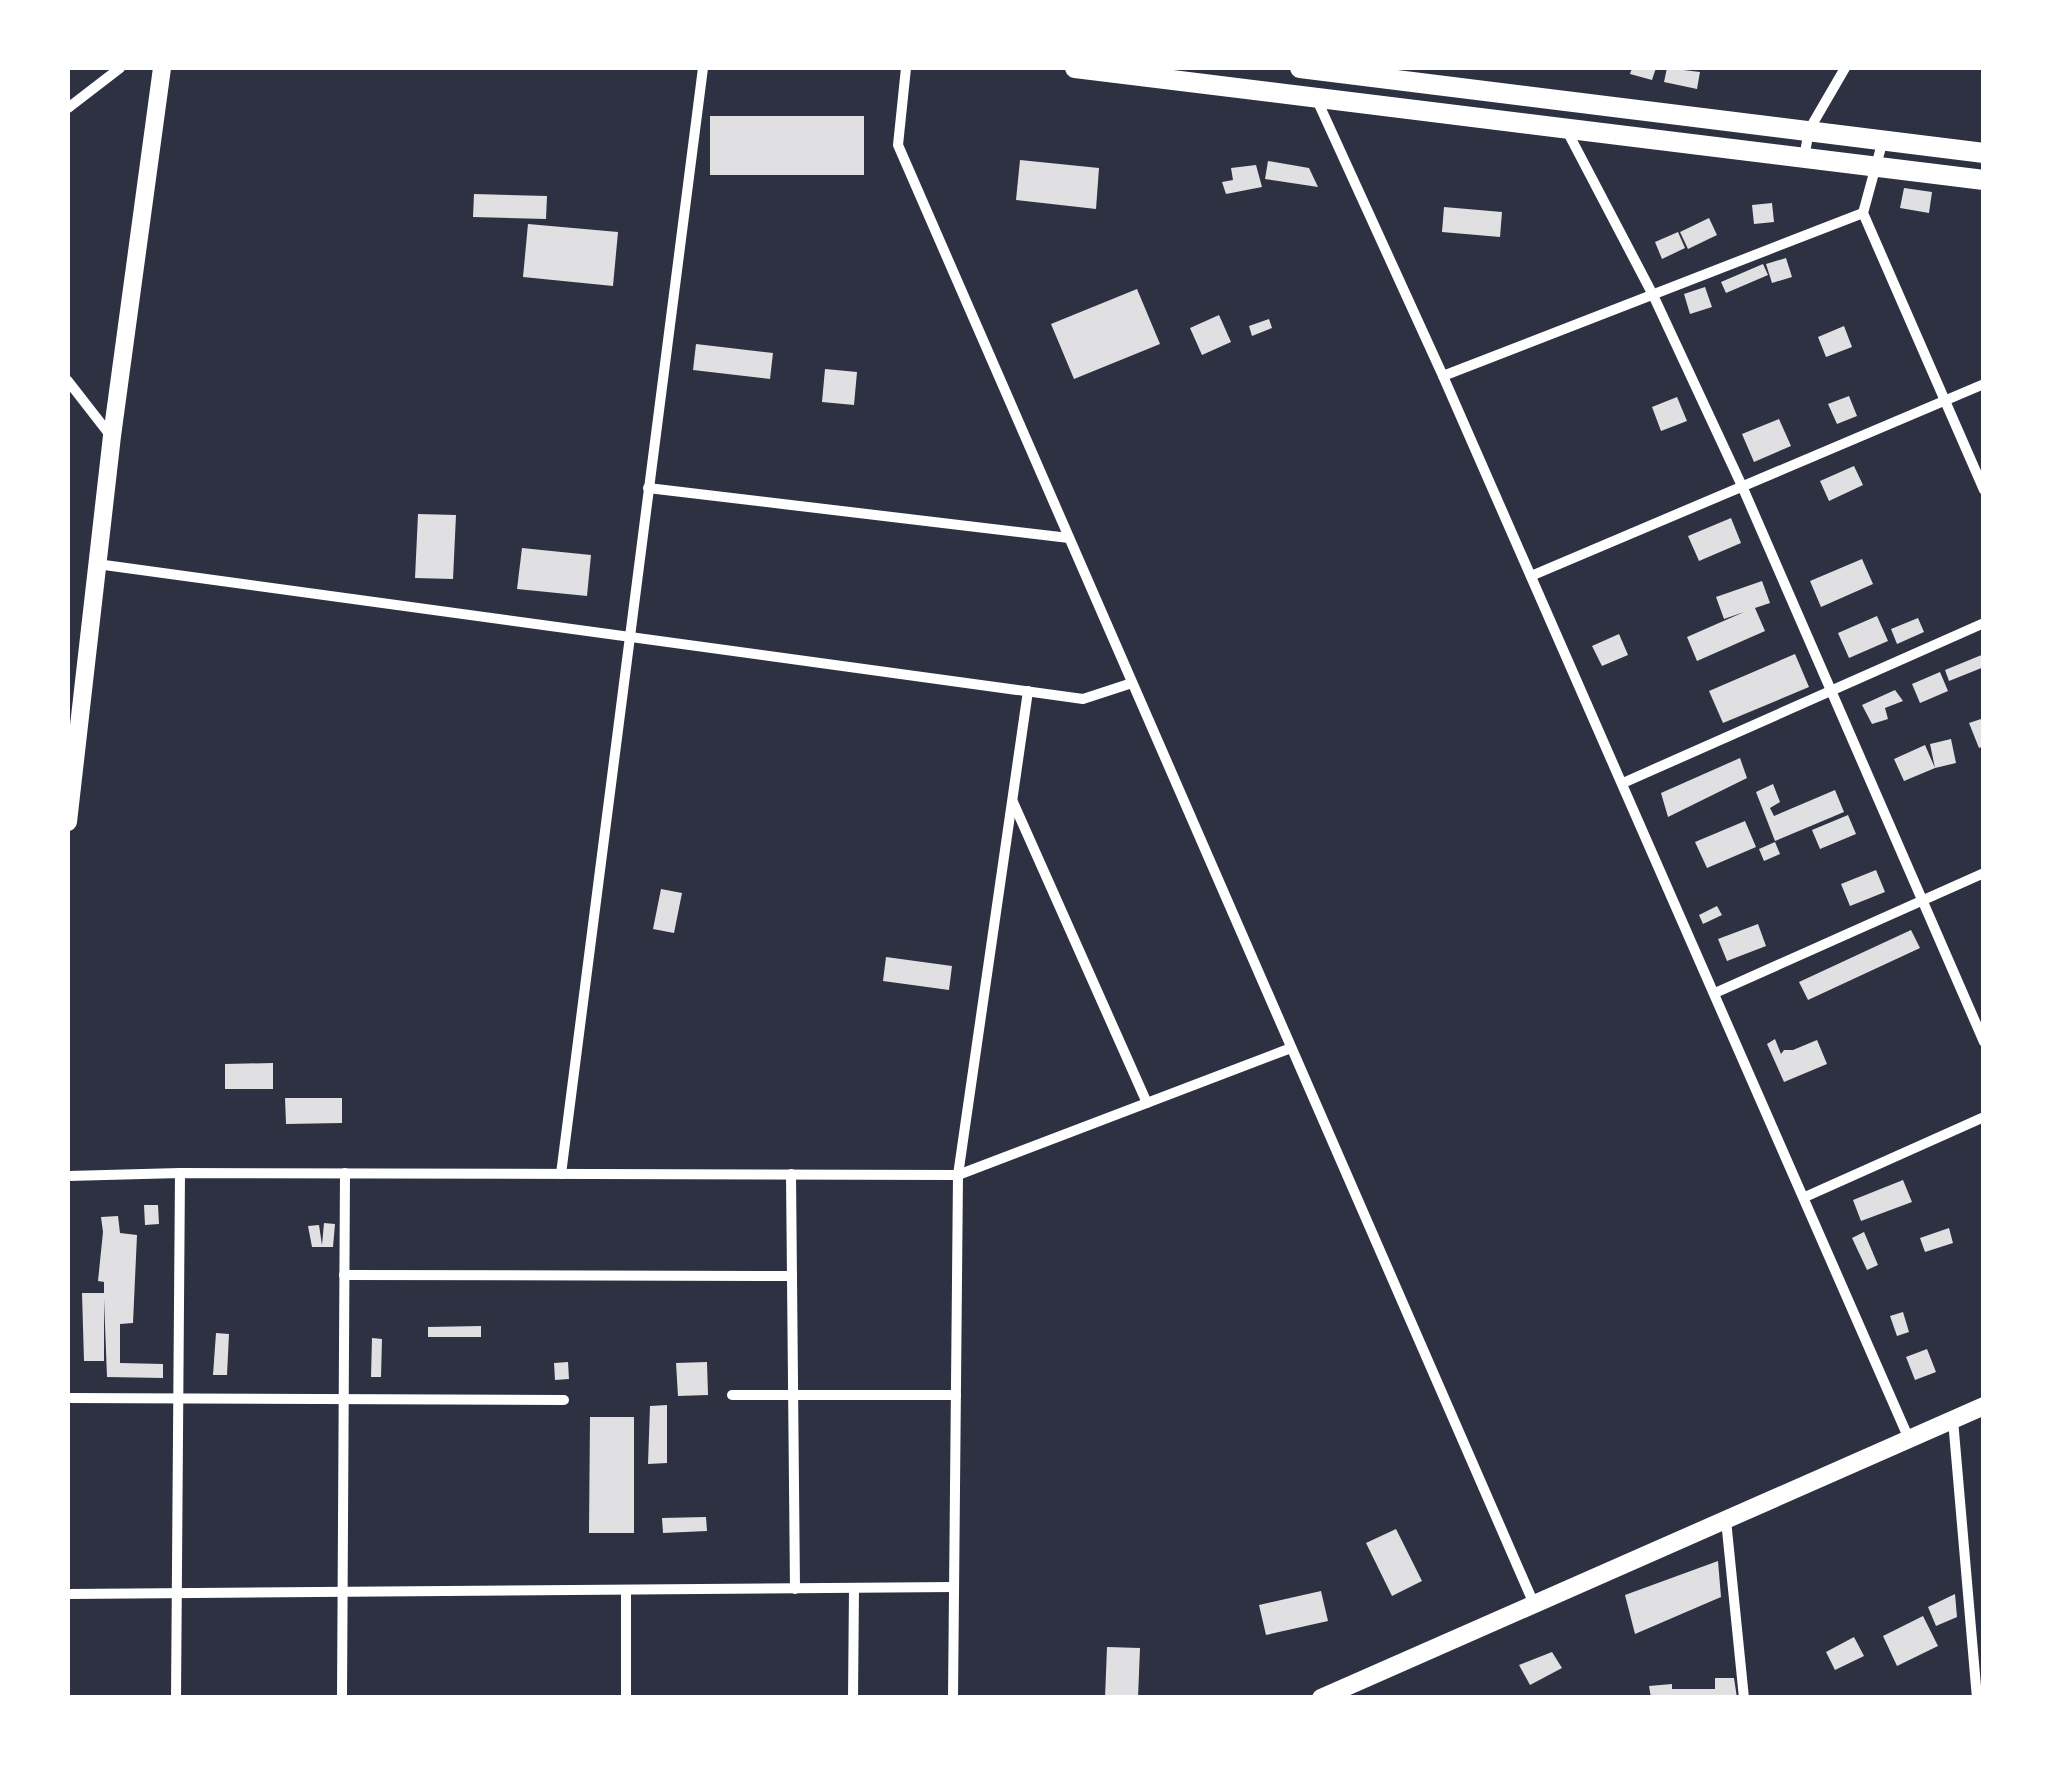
<svg xmlns="http://www.w3.org/2000/svg" width="2051" height="1765" viewBox="0 0 2051 1765" font-family="'Work Sans',sans-serif">
	<style>
		.building { fill: #e0e0e3 }
		.lines { fill: none; stroke-linecap: round; stroke-linejoin: round }
		.minor { stroke: #fff; stroke-width: 10 }
		.secondary { stroke: #fff; stroke-width: 18 }
		.primary { stroke: #fff; stroke-width: 20 }
	</style>
	<rect width="100%" height="100%" fill="#2d3142"/>
	<g class="building">
		<path d="M1632 68H1656L1652 80 1630 74Z"/>
		<path d="M1667 68 1700 72 1697 89 1664 82Z"/>
		<rect x="710" y="116" width="154" height="59"/>
		<path d="M1020 160 1099 168 1096 209 1016 200Z"/>
		<path d="M1268 161 1309 168 1318 187 1265 179Z"/>
		<path d="M1256 165 1262 187 1226 194 1222 182 1233 180 1231 168Z"/>
		<path d="M1904 188 1932 192 1929 213 1900 208Z"/>
		<path d="M474 194 547 196 546 219 473 217Z"/>
		<path d="M1772 203 1774 222 1754 224 1752 205Z"/>
		<path d="M1444 207 1502 212 1500 237 1442 232Z"/>
		<path d="M1709 218 1717 235 1688 249 1680 232Z"/>
		<path d="M528 224 618 232 613 286 523 277Z"/>
		<path d="M1678 232 1685 248 1662 259 1655 242Z"/>
		<path d="M1786 258 1792 277 1772 283 1766 264Z"/>
		<path d="M1763 264 1768 275 1726 293 1721 282Z"/>
		<path d="M1705 287 1712 307 1690 314 1684 294Z"/>
		<path d="M1137 289 1160 344 1074 379 1051 324Z"/>
		<path d="M1219 315 1231 342 1202 355 1190 328Z"/>
		<path d="M1269 319 1272 328 1252 336 1249 326Z"/>
		<path d="M1844 326 1852 347 1826 357 1818 337Z"/>
		<path d="M696 344 773 353 770 379 693 370Z"/>
		<path d="M825 369 857 372 854 405 822 402Z"/>
		<path d="M1849 396 1857 416 1837 424 1828 404Z"/>
		<path d="M1677 397 1687 421 1661 431 1652 407Z"/>
		<path d="M1779 419 1791 446 1754 462 1742 434Z"/>
		<path d="M1854 466 1863 485 1829 501 1820 481Z"/>
		<path d="M418 514 456 515 453 579 415 578Z"/>
		<path d="M1731 518 1741 543 1699 561 1688 536Z"/>
		<path d="M522 548 591 555 587 596 517 589Z"/>
		<path d="M1862 559 1873 584 1821 607 1810 581Z"/>
		<path d="M1762 581 1770 603 1755 608 1765 631 1697 661 1687 637 1744 612 1724 619 1716 597Z"/>
		<path d="M1877 616 1888 641 1849 658 1838 633Z"/>
		<path d="M1918 618 1924 632 1897 644 1891 629Z"/>
		<path d="M1619 634 1628 655 1602 666 1592 646Z"/>
		<path d="M1795 654 1809 687 1723 723 1709 691Z"/>
		<path d="M1984 654V667L1949 681 1945 670Z"/>
		<path d="M1940 672 1948 691 1920 703 1912 684Z"/>
		<path d="M1895 690 1903 701 1885 708 1888 719 1872 724 1862 705Z"/>
		<path d="M1984 718V746L1979 748 1969 723Z"/>
		<path d="M1951 739 1956 763 1935 768 1904 781 1894 759 1925 745 1935 768 1930 744Z"/>
		<path d="M1740 758 1747 778 1668 817 1661 793Z"/>
		<path d="M1773 784 1780 802 1770 808 1774 816 1835 790 1844 812 1775 841 1756 792Z"/>
		<path d="M1848 815 1856 834 1820 849 1812 830Z"/>
		<path d="M1745 821 1756 847 1707 868 1695 842Z"/>
		<path d="M1775 842 1780 854 1764 861 1759 849Z"/>
		<path d="M1876 870 1885 892 1850 906 1841 884Z"/>
		<path d="M661 889 682 893 674 933 653 929Z"/>
		<path d="M1717 906 1722 915 1703 924 1699 915Z"/>
		<path d="M1758 924 1766 946 1727 961 1718 939Z"/>
		<path d="M1911 930 1920 948 1808 1000 1799 982Z"/>
		<path d="M886 957 952 966 949 990 883 981Z"/>
		<path d="M1775 1039 1781 1054 1784 1050H1793L1817 1040 1827 1064 1784 1082 1767 1044Z"/>
		<path d="M273 1063V1089H225V1064Z"/>
		<path d="M285 1098H342V1123L286 1124Z"/>
		<path d="M1903 1180 1912 1202 1861 1221 1853 1200Z"/>
		<path d="M144 1205H158L159 1224 145 1225Z"/>
		<path d="M118 1216 120 1233 137 1235 133 1323 120 1324V1363L163 1364V1378L107 1377 104 1299V1361H84L82 1293H104V1282L98 1281 103 1232 101 1217Z"/>
		<path d="M324 1223 335 1224 333 1247H312L308 1226 319 1225 322 1245Z"/>
		<path d="M1949 1228 1953 1243 1925 1252 1920 1238Z"/>
		<path d="M1864 1232 1878 1265 1867 1270 1852 1238Z"/>
		<path d="M1903 1312 1909 1332 1897 1336 1890 1316Z"/>
		<path d="M481 1326V1337H428V1327Z"/>
		<path d="M216 1333 229 1334 227 1375H213Z"/>
		<path d="M372 1338 382 1339 381 1377H371Z"/>
		<path d="M1927 1349 1936 1372 1915 1380 1906 1357Z"/>
		<path d="M568 1362 569 1379 555 1380 554 1363Z"/>
		<path d="M707 1362 708 1395 678 1396 676 1363Z"/>
		<path d="M667 1405V1463L648 1464 650 1406Z"/>
		<path d="M590 1417H634V1533H589Z"/>
		<path d="M706 1517 707 1531 663 1533 662 1518Z"/>
		<path d="M1396 1529 1422 1581 1392 1596 1366 1543Z"/>
		<path d="M1718 1561 1721 1597 1635 1634 1625 1595Z"/>
		<path d="M1321 1591 1328 1621 1266 1635 1259 1605Z"/>
		<path d="M1955 1594 1957 1617 1936 1626 1928 1607Z"/>
		<path d="M1923 1616 1938 1646 1897 1666 1883 1636Z"/>
		<path d="M1854 1637 1864 1656 1835 1670 1826 1652Z"/>
		<path d="M1107 1647 1140 1648 1138 1698H1105Z"/>
		<path d="M1552 1652 1562 1668 1530 1685 1519 1665Z"/>
		<path d="M1715 1678H1734L1737 1698H1651L1649 1686 1672 1684V1689H1715Z"/>
	</g>
	<g class="lines">
		<g class="minor">
			<path d="M906 68 898 145 1534 1604"/>
			<path d="M1317 100 1443 376 1909 1439"/>
			<path d="M68 108 120 68"/>
			<path d="M1566 129 1653 295 1742 486 1984 1042"/>
			<path d="M1883 140 1863 213 1984 490"/>
			<path d="M1804 158 1809 130 1845 68"/>
			<path d="M1443 376 1863 213"/>
			<path d="M68 381 110 435"/>
			<path d="M648 488 1069 538"/>
			<path d="M97 564 1083 699 1132 683"/>
			<path d="M1531 576 1984 384"/>
			<path d="M1623 783 1984 623"/>
			<path d="M1013 802 1147 1103"/>
			<path d="M1715 993 1984 873"/>
			<path d="M561 1174 703 68"/>
			<path d="M791 1174 795 1589"/>
			<path d="M68 1176 180 1173 958 1175 1291 1048"/>
			<path d="M1805 1197 1984 1117"/>
			<path d="M344 1275 792 1276"/>
			<path d="M732 1395H956"/>
			<path d="M68 1398 564 1400"/>
			<path d="M1953 1420 1977 1698"/>
			<path d="M1726 1520 1744 1698"/>
			<path d="M68 1594 954 1587"/>
			<path d="M176 1698 180 1173"/>
			<path d="M342 1698 345 1173"/>
			<path d="M626 1698V1590"/>
			<path d="M853 1698 854 1588"/>
			<path d="M953 1698 958 1175 1028 691"/>
		</g>
		<g class="secondary">
			<path d="M68 822 112 436 162 68"/>
			<path d="M1321 1698 1984 1406"/>
		</g>
		<g class="primary">
			<path d="M1075 68 1984 180"/>
			<path d="M1300 68 1984 153"/>
		</g>
	</g>
	<rect width="2051" height="1765" fill="none" stroke="#ffffff" stroke-width="140"/>
</svg>
